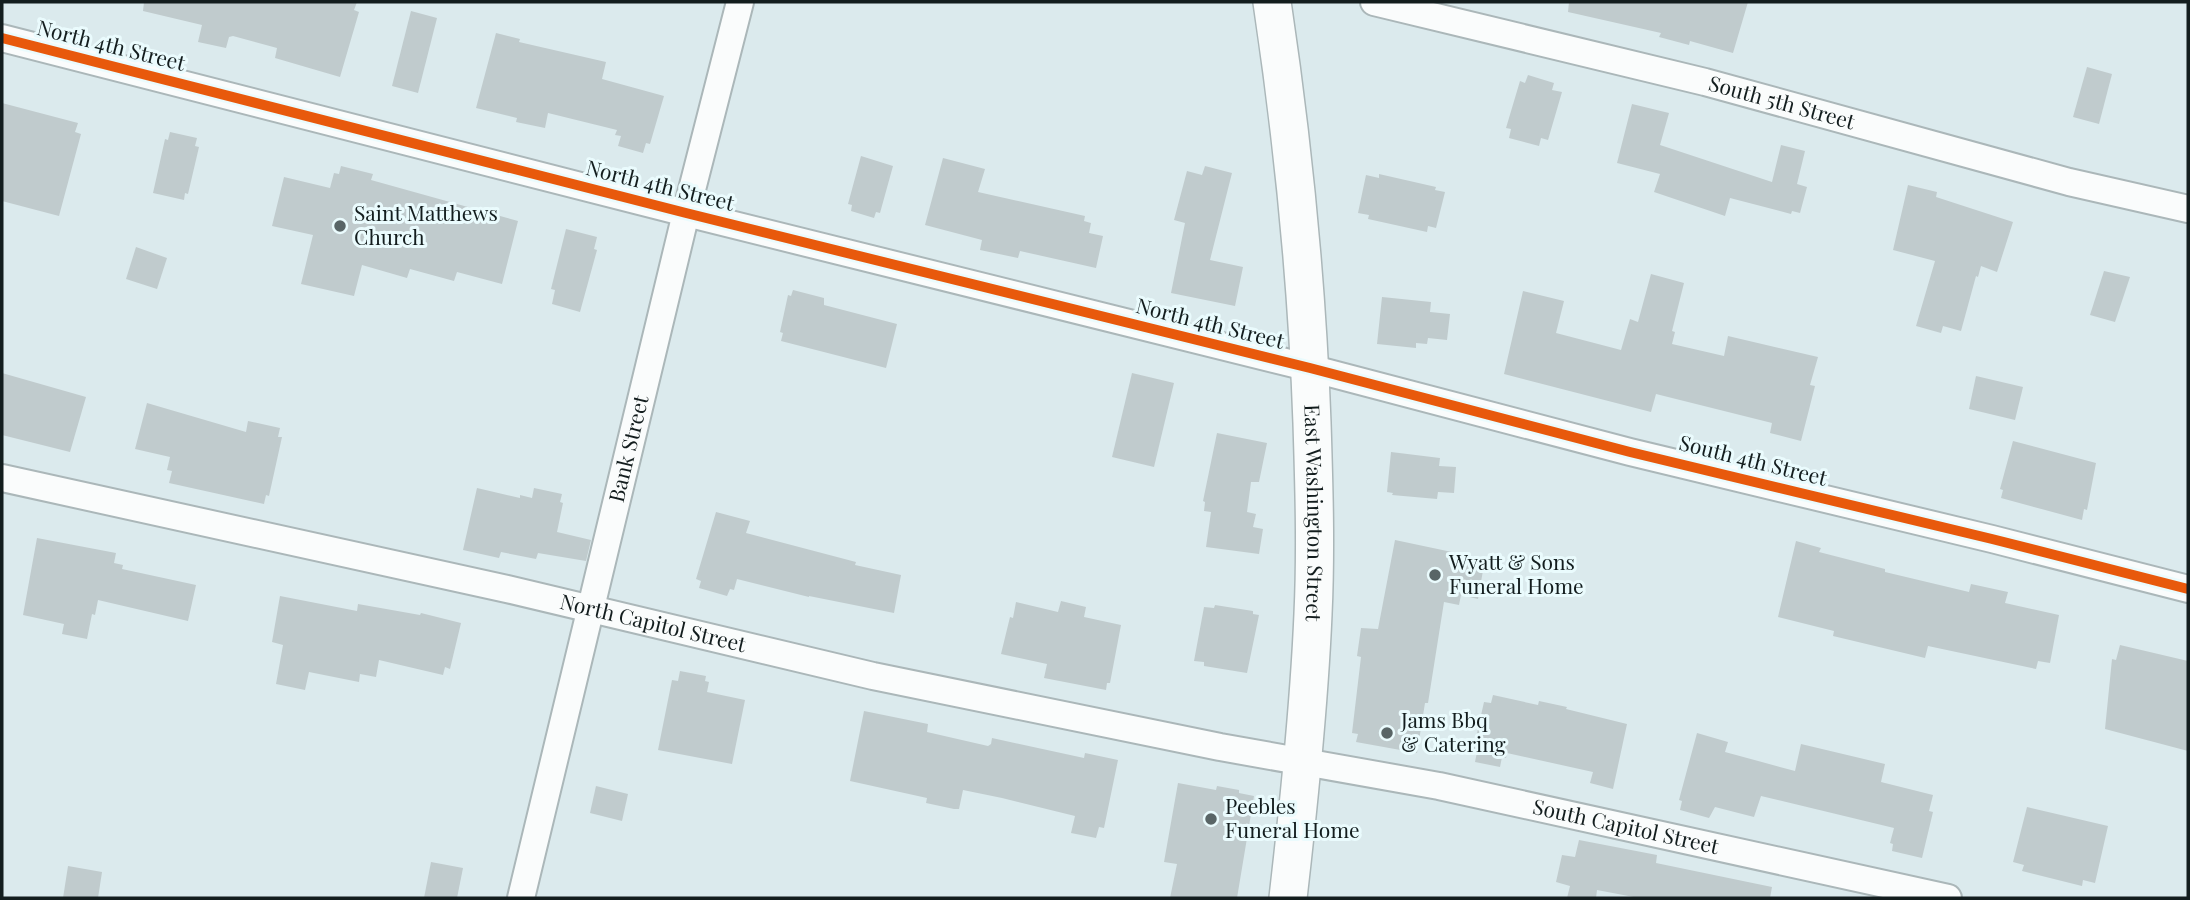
<svg xmlns="http://www.w3.org/2000/svg" width="2190" height="900" viewBox="0 0 2190 900" font-family="'Playfair Display',serif">
	<style>
		.building { fill: #c0cbcd }
		.lines { fill: none; stroke-linecap: round; stroke-linejoin: round }
		.street-casing { stroke: #abb7b9; stroke-width: 30 }
		.secondary-casing { stroke: #abb7b9; stroke-width: 40 }
		.street { stroke: #fafcfc; stroke-width: 26 }
		.secondary { stroke: #fafcfc; stroke-width: 37 }
		.cycleway-casing { stroke: #eafbfd; stroke-width: 15 }
		.cycleway { stroke: #e8590c; stroke-width: 10 }
		.poi-dot { fill: #596566; stroke: #eafbfd; stroke-width: 2.5 }
		.labels { text-anchor: middle; stroke-width: 6; stroke-linejoin: round; paint-order: stroke }
		.street-label { font-size: 21px; fill: #131d1e; stroke: #eafbfd }
		.poi-label { font-size: 21px; fill: #131d1e; stroke: #eafbfd; text-anchor: start }
	</style>
	<rect width="100%" height="100%" fill="#dbeaed"/>
	<g class="building">
		<path d="M144 2H357L354 10 359 12 340 77 275 58 277 48 233 36 229 37 226 48 198 42 202 25 143 11Z"/>
		<path d="M1569 2H1748L1733 53 1690 41 1689 45 1659 37 1661 33 1568 12Z"/>
		<path d="M411 11 437 18 418 93 392 86Z"/>
		<path d="M496 33 520 39 519 42 606 62 602 79 664 96 650 144 646 143 643 153 618 146 621 136 615 135 617 130 548 113 545 128 516 122 517 118 476 108Z"/>
		<path d="M2087 67 2112 74 2099 124 2073 117Z"/>
		<path d="M1528 75 1554 83 1552 90 1562 92 1548 140 1541 138 1539 146 1509 138 1511 129 1506 128 1520 81 1525 83Z"/>
		<path d="M2 103 78 123 75 132 81 134 59 216 2 201Z"/>
		<path d="M1632 104 1669 113 1660 145 1772 182 1781 145 1805 151 1797 184 1807 187 1800 213 1792 211 1791 214 1730 198 1725 216 1654 192 1660 174 1617 163Z"/>
		<path d="M170 132 197 138 195 146 199 147 188 194 185 193 184 200 153 193 165 139 168 140Z"/>
		<path d="M861 156 893 166 880 213 876 212 874 218 851 211 852 205 848 204Z"/>
		<path d="M943 158 985 169 978 192 1085 216 1084 221 1091 223 1089 233 1103 236 1096 268 1020 251 1018 258 980 250 982 240 925 225Z"/>
		<path d="M341 166 373 174 371 180 518 221 502 284 457 272 454 281 410 269 407 278 362 265 354 296 301 284 313 235 272 226 284 177 330 188 334 173 339 174Z"/>
		<path d="M1205 166 1232 173 1210 260 1243 267 1235 306 1171 293 1185 223 1174 220 1187 171 1202 175Z"/>
		<path d="M1379 174 1436 187 1435 190 1445 192 1436 228 1428 226 1427 232 1368 219 1369 215 1358 213 1366 175 1379 178Z"/>
		<path d="M1908 185 1937 192 1936 197 2013 222 1997 272 1981 266 1978 277 1976 276 1961 331 1943 326 1941 333 1916 326 1935 261 1893 250Z"/>
		<path d="M566 229 597 237 594 249 597 250 580 312 552 304 555 290 551 289Z"/>
		<path d="M136 247 167 258 157 289 126 279Z"/>
		<path d="M2104 271 2130 277 2115 322 2090 315Z"/>
		<path d="M1651 274 1684 283 1672 331 1675 332 1672 344 1724 356 1728 336 1818 357 1810 385 1815 386 1801 441 1770 433 1772 423 1656 394 1651 412 1504 374 1523 291 1564 301 1556 333 1621 350 1630 319 1638 322Z"/>
		<path d="M793 290 824 298V305L897 324 886 368 781 341 783 333 780 332 788 295 791 296Z"/>
		<path d="M1382 297 1431 302 1430 312 1450 314 1447 340 1428 338 1427 344 1416 343V348L1377 344Z"/>
		<path d="M2 373 86 397 70 452 2 435Z"/>
		<path d="M1132 373 1174 383 1154 467 1112 457Z"/>
		<path d="M1976 376 2023 387 2015 420 1969 409Z"/>
		<path d="M147 403 246 432 248 421 280 428 278 437H282L269 496 266 495 264 504 169 483 172 471 167 470 170 457 135 449Z"/>
		<path d="M1217 433 1267 443 1259 482H1251L1247 512 1256 514 1253 527 1263 529 1259 554 1206 547 1211 512 1204 511 1205 502 1203 501Z"/>
		<path d="M2013 441 2096 463 2087 510 2084 509 2082 520 2001 498 2003 490 2000 489Z"/>
		<path d="M1391 452 1440 458 1439 466 1456 467 1454 493 1438 492 1437 499 1392 495 1393 493 1387 492Z"/>
		<path d="M477 488 520 498V495L532 498 534 488 562 494 560 502 563 503 557 532 591 540 586 561 538 553 536 559 501 552 499 558 463 550Z"/>
		<path d="M716 512 750 521 746 533 856 562 855 565 901 575 894 613 809 596V597L737 579 734 590 730 589 727 596 699 588 701 581 696 579Z"/>
		<path d="M37 538 116 553 114 563 123 565 122 569 196 585 188 621 98 600 95 615 92 614 87 639 62 634 64 624 23 615Z"/>
		<path d="M1395 540 1485 559 1478 599 1461 595 1459 605 1444 602 1428 703H1425L1417 753 1356 742 1358 734 1352 733 1361 657 1357 656 1361 628 1378 629Z"/>
		<path d="M1796 541 1821 548 1819 552 1885 569V572L1969 592 1971 584 2008 592 2005 603 2059 615 2050 663 2038 661 2036 669 1928 646 1925 658 1833 636 1834 631 1778 617Z"/>
		<path d="M280 596 357 611 358 604 420 615 421 613 461 623 450 669 445 667 443 675 379 660 376 677 360 674 359 682 309 672 305 690 276 684 283 645 272 642Z"/>
		<path d="M1061 601 1086 607 1084 617 1121 625 1110 683H1107L1106 690 1044 678 1047 664 1001 654 1010 617 1013 618 1016 602 1058 612Z"/>
		<path d="M1215 605 1253 611V614L1259 615 1247 673 1204 666V662L1194 661 1204 607 1214 608Z"/>
		<path d="M2120 645 2188 661V751L2105 729 2112 659 2116 660Z"/>
		<path d="M680 671 706 676 705 681 709 682 707 692 745 700 732 764 658 750 672 680 678 681Z"/>
		<path d="M1493 695 1538 705 1539 701 1567 707 1566 709 1627 724 1613 789 1590 783 1593 772 1507 753 1506 758 1502 757 1500 767 1475 762 1477 752 1473 751 1484 702 1491 703Z"/>
		<path d="M864 711 928 724 927 732 988 746 991 744 992 738 1084 758 1085 753 1118 760 1104 828 1099 827 1096 838 1071 833 1075 816 1002 798 963 790 959 809H954L926 803 927 798 850 781Z"/>
		<path d="M1697 733 1728 742 1725 752 1795 771 1801 744 1885 764 1881 782 1933 795 1929 811 1933 812 1922 858 1892 851 1893 844 1890 843 1894 828 1761 796 1754 817 1715 807 1709 818 1680 810 1682 801 1679 800Z"/>
		<path d="M1178 783 1216 790 1217 786 1239 790V793L1254 796 1237 898H1170L1177 864 1164 862Z"/>
		<path d="M596 786 628 794 622 821 590 813Z"/>
		<path d="M2027 807 2108 826 2095 883 2083 880 2082 886 2022 871 2024 865 2013 862Z"/>
		<path d="M1579 840 1657 855 1656 863 1772 887 1770 898H1639L1597 890 1596 898H1567L1570 886 1556 882 1562 855 1575 857Z"/>
		<path d="M431 862 463 868 457 898H424Z"/>
		<path d="M68 866 102 872 98 898H63Z"/>
	</g>
	<g class="lines">
		<g class="street-casing">
			<g id="street">
				<path id="s1" d="M1374 2 1705 82 2069 182 2188 209"/>
				<path d="M2 38 686 213 1310 368 1630 452 1992 539 2188 589"/>
				<path id="s2" d="M2 478 507 589 873 676 1220 747 1439 786 1948 898"/>
				<path id="s3" d="M521 898 686 213 740 2"/>
			</g>
		</g>
		<g class="secondary-casing">
			<g id="secondary">
				<path id="s4" d="M1272 2C1293 142 1307 282 1312 423 1314 486 1316 550 1313 614 1309 709 1299 803 1288 898"/>
			</g>
		</g>
		<use href="#street" class="street"/>
		<use href="#secondary" class="secondary"/>
		<g class="cycleway-casing">
			<path id="cycleway" d="M2 38 686 213 1310 368 1630 452 1992 539 2188 589"/>
		</g>
		<use href="#cycleway" class="cycleway"/>
	</g>
	<g class="poi-dot">
		<circle cx="340" cy="226" r="7"/>
		<circle cx="1435" cy="575" r="7"/>
		<circle cx="1387" cy="733" r="7"/>
		<circle cx="1211" cy="819" r="7"/>
	</g>
	<g class="labels">
		<g class="street-label">
			<text transform="translate(111 46) rotate(14)" y="7">North 4th Street</text>
			<text dy="7" stroke="none"><textPath href="#s1" startOffset="420">South 5th Street</textPath></text>
			<text transform="translate(660 186) rotate(14)" y="7">North 4th Street</text>
			<text transform="translate(1210 324) rotate(14)" y="7">North 4th Street</text>
			<text dy="7" stroke="none"><textPath href="#s3" startOffset="462">Bank Street</textPath></text>
			<text transform="translate(1753 461) rotate(14)" y="7">South 4th Street</text>
			<text dy="7" stroke="none"><textPath href="#s4" startOffset="513">East Washington Street</textPath></text>
			<text dy="7" stroke="none"><textPath href="#s2" startOffset="667">North Capitol Street</textPath></text>
			<text dy="7" stroke="none"><textPath href="#s2" startOffset="1661">South Capitol Street</textPath></text>
		</g>
		<g class="poi-label">
			<text x="354" y="221">Saint Matthews<tspan x="354" dy="24">Church</tspan></text>
			<text x="1449" y="570">Wyatt &amp; Sons<tspan x="1449" dy="24">Funeral Home</tspan></text>
			<text x="1401" y="728">Jams Bbq<tspan x="1401" dy="24">&amp; Catering</tspan></text>
			<text x="1225" y="814">Peebles<tspan x="1225" dy="24">Funeral Home</tspan></text>
		</g>
	</g>
	<rect width="2190" height="900" fill="none" stroke="#131d1e" stroke-width="7"/>
</svg>
